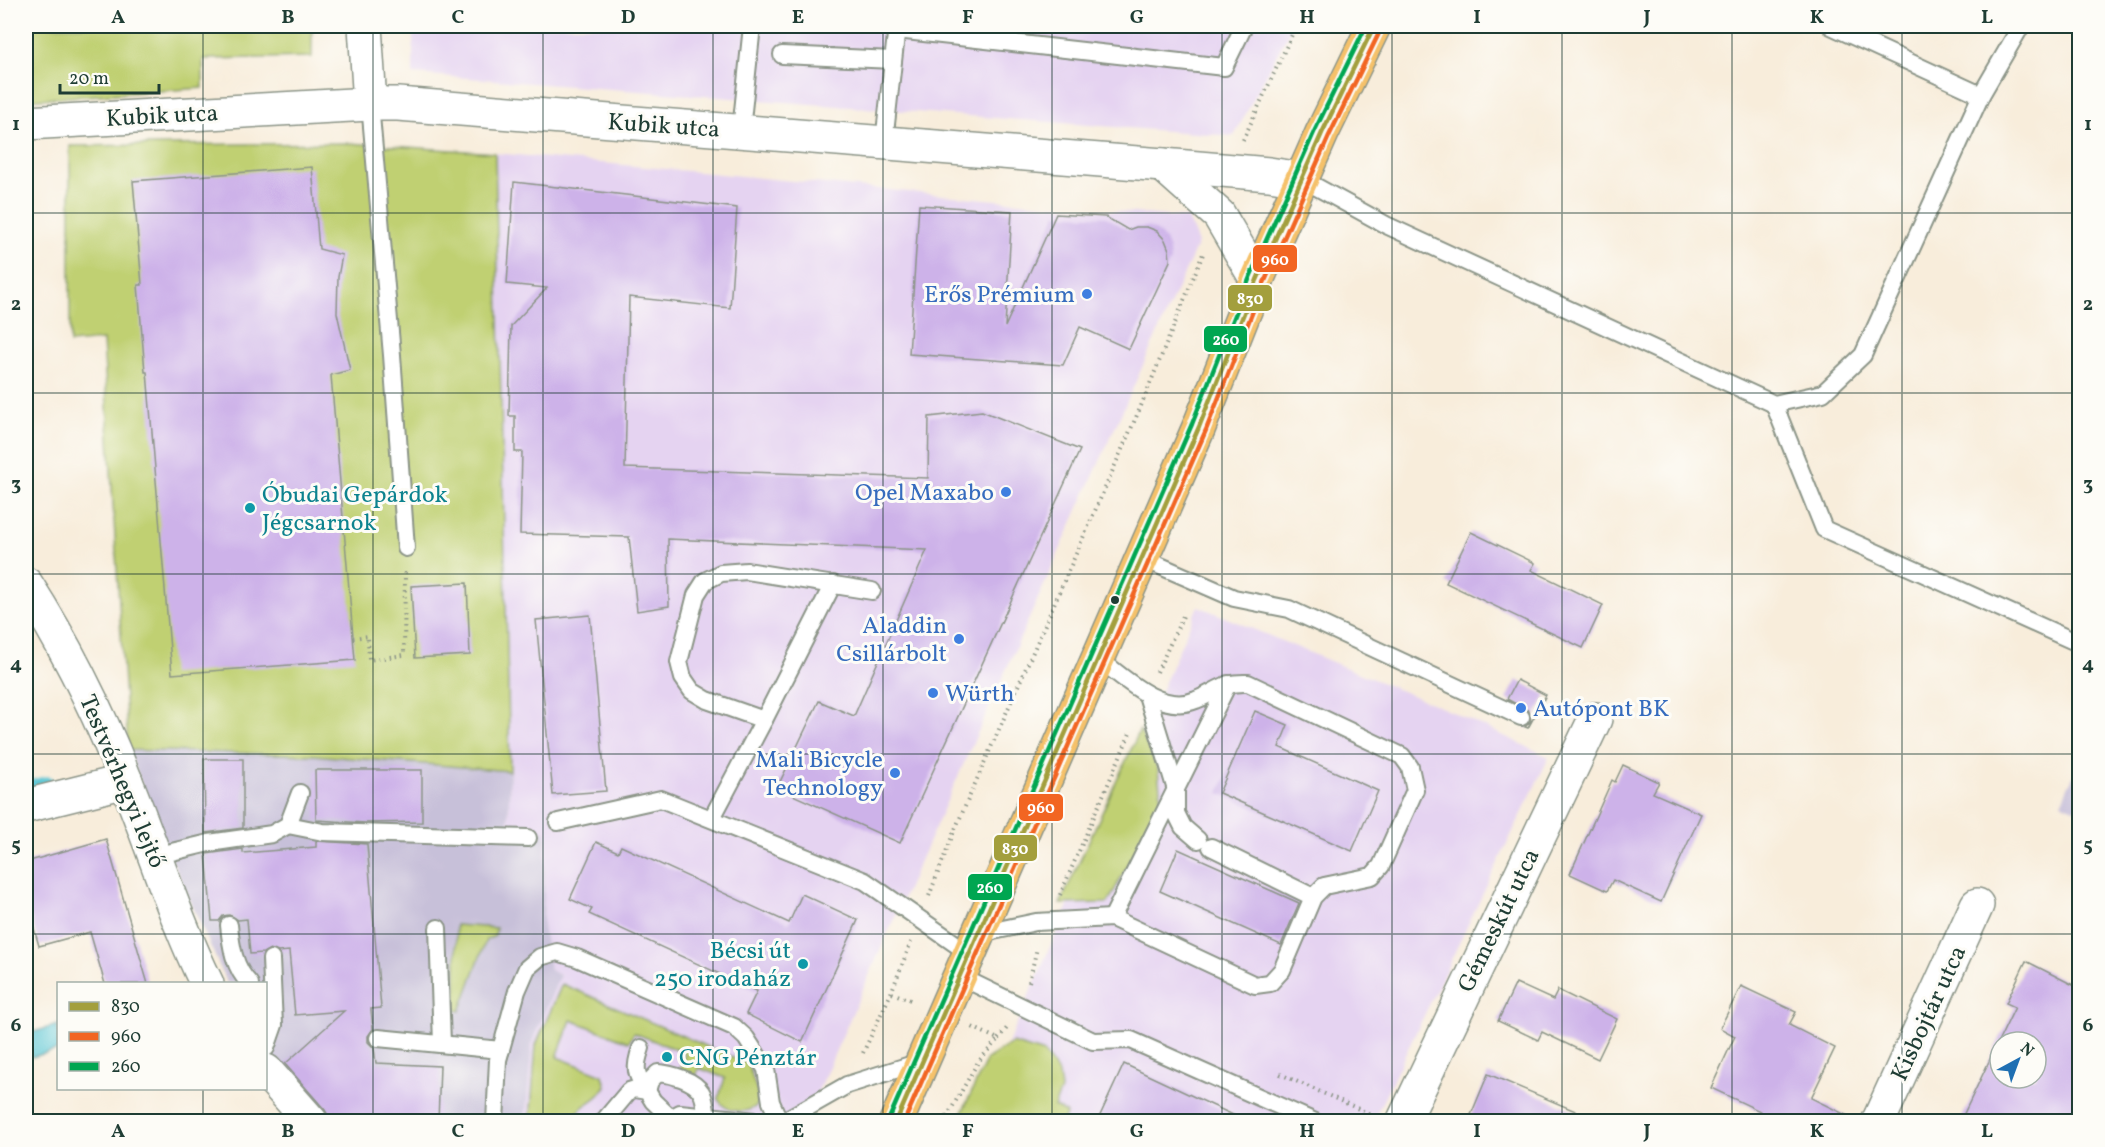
<svg xmlns="http://www.w3.org/2000/svg" width="2105" height="1147" viewBox="0 0 2105 1147" font-family="Vollkorn,serif">
	<style>
		.built { fill: #e5d3f1 }
		.industrial { fill: #c7c0d9 }
		.green { fill: #c0d072; stroke: #708653; stroke-width: 1.5 }
		.water { fill: #5ac6d4; stroke: #3c8284; stroke-width: 1.5 }
		.lines { fill: none; stroke-linecap: round; stroke-linejoin: round }
		.stream { stroke: #5ac6d4; stroke-width: 10 }
		.building { fill: #cdb2e9; fill-rule: evenodd }
		.service-casing { stroke: #8c9588; stroke-width: 20 }
		.minor-casing { stroke: #8c9588; stroke-width: 36 }
		.primary-casing { stroke: #8c9588; stroke-width: 36 }
		.path { stroke: #8c9588; stroke-width: 4; stroke-dasharray: 1.5 4.5; stroke-linecap: butt }
		.service { stroke: #fff; stroke-width: 16 }
		.minor { stroke: #fff; stroke-width: 33 }
		.primary { stroke: #f5c16b; stroke-width: 33 }
		.bus-1-casing { stroke: #fdfcf7; stroke-width: 9 }
		.bus-2-casing { stroke: #fdfcf7; stroke-width: 9 }
		.bus-3-casing { stroke: #fdfcf7; stroke-width: 9 }
		.bus-1 { stroke: #a39f3d; stroke-width: 4.5 }
		.bus-2 { stroke: #f26522; stroke-width: 4.5 }
		.bus-3 { stroke: #00a651; stroke-width: 4.5 }
		.grid { fill: none; stroke: #1f3d34; stroke-width: 1.5; stroke-opacity: 0.55 }
		.shop-dot { fill: #3f7fe0; stroke: #fdfcf7; stroke-width: 2 }
		.culture-dot { fill: #0f9aa8; stroke: #fdfcf7; stroke-width: 2 }
		.bus-dot { fill: #1f3d34; stroke: #fdfcf7; stroke-width: 2 }
		.labels { text-anchor: middle; stroke-width: 6; stroke-linejoin: round; paint-order: stroke }
		.street-label { font-size: 24px; fill: #1f3d34; stroke: #fdfcf7 }
		.shop-label { font-size: 24px; fill: #366cbe; stroke: #fdfcf7; text-anchor: end }
		.culture-label { font-size: 24px; fill: #0d838f; stroke: #fdfcf7; text-anchor: start }
		.line-badge { stroke: #fdfcf7; stroke-width: 2 }
		.badge-label { font-size: 16px; text-anchor: middle; font-weight: bold; fill: #fff }
		.neatline { fill: none; stroke: #1f3d34; stroke-width: 2 }
		.grid-label { font-size: 20px; text-anchor: middle; font-weight: bold; fill: #1f3d34 }
	</style>
	<rect width="100%" height="100%" fill="#fdfcf7"/>
	<filter id="ink" filterUnits="userSpaceOnUse"><feTurbulence type="fractalNoise" baseFrequency=".0167" numOctaves="2"/><feDisplacementMap in="SourceGraphic" scale="12" xChannelSelector="R" yChannelSelector="G"/><feConvolveMatrix kernelMatrix="1 2 1 2 8 2 1 2 1" color-interpolation-filters="sRGB"/></filter>
	<filter id="wash" filterUnits="userSpaceOnUse"><feTurbulence type="fractalNoise" baseFrequency=".008" numOctaves="4" result="noise"/><feDisplacementMap in="SourceGraphic" scale="24" xChannelSelector="R" yChannelSelector="G"/><feGaussianBlur stdDeviation="1.35" result="paint"/><feColorMatrix in="noise" values="0 0 0 0 0 0 0 0 0 0 0 0 0 0 0 0 0 1.4 0 .05"/><feComposite in="paint" operator="in"/></filter>
	<g filter="url(#wash)">
		<rect width="100%" height="100%" fill="#f8eddb"/>
		<g class="built">
			<path d="M413 26H1292L1234 136 413 74Z"/>
			<path d="M495 153 1188 218 1198 243 888 932 805 1121H525L532 1041 560 975 550 970 543 925 546 832 508 829 510 771Z"/>
			<path d="M1198 606 1457 714 1549 757 1373 1121 974 1122Z"/>
		</g>
		<g class="industrial">
			<path d="M128 750 313 755 510 771 508 829 546 831 543 925 550 970 560 975 532 1042 525 1121H327L266 1053V984L227 983 168 851Z"/>
			<path d="M2079 763V811L2061 803Z"/>
		</g>
		<g class="green">
			<path d="M26 26H312V57L203 59V88L26 100Z"/>
			<path d="M348 143 495 153 510 771 313 755 128 750 103 340 70 343V146Z"/>
			<path d="M1140 730 1158 769 1161 800 1108 903 1060 904Z"/>
			<path d="M456 925 496 928 495 936 486 940 460 1011 456 1010Z"/>
			<path d="M562 984 748 1064 759 1097 757 1106C745 1114 725 1113 718 1099L725 1078 699 1068 696 1076 680 1069 685 1053 634 1033 629 1042 571 1020 557 1057 603 1075 606 1086C596 1100 595 1098 584 1106 579 1110 574 1117 570 1121L530 1122 536 1045Z"/>
			<path d="M1012 1043 1044 1053 1059 1074 1061 1090 1054 1107 1067 1113 1063 1121H958L987 1059Z"/>
		</g>
		<path class="water" d="M58 1025V1050L32 1057 26 1034Z"/>
		<g class="lines">
			<path class="stream" d="M26 786 48 781"/>
		</g>
		<g id="blocks">
			<g class="building">
				<path d="M312 167 319 249 342 255 338 277 337 313 350 370 331 375 355 660 172 674 147 372H145L138 285H142L133 181Z"/>
				<path d="M514 182 737 208 730 308 629 297 625 468 928 478 929 417 982 411 1080 450 900 843 777 788 819 701 854 716 927 550 668 539 669 606 637 611 629 537 520 534 522 452H515V416H509L511 326 547 288 507 284Z"/>
				<path d="M919 205 1012 211 1005 327 1056 214 1106 217 1128 230 1136 227H1147L1157 231 1165 240 1169 250 1170 261 1129 349 1080 327 1063 365 909 354Z"/>
				<path d="M1471 532 1535 563 1531 570 1603 605 1583 648 1446 583Z"/>
				<path d="M467 583 470 655 415 658 411 586Z"/>
				<path d="M590 615 606 791 553 795 536 620Z"/>
				<path d="M1517 680 1546 695 1528 728 1525 727 1531 721 1529 711 1507 699Z"/>
				<path d="M1255 711 1288 725 1279 747 1378 791 1352 851 1219 793Z"/>
				<path d="M204 759H243V828L205 833Z"/>
				<path d="M1623 765 1659 782 1653 793 1701 814 1661 902 1613 880 1607 891 1570 874 1612 780 1615 782Z"/>
				<path d="M315 770H422V822L365 823 316 820Z"/>
				<path d="M106 839 148 984H105L90 932 39 946 26 900V862Z"/>
				<path d="M316 841 367 844 381 1008 371 1009 373 1029 368 1036V1042L374 1048 376 1063 440 1066 438 1122H332L325 1110 285 1064 344 1011 295 1015 289 951 278 952 270 949 263 953 250 954 247 919 238 920 229 915 223 916 219 921H212L206 854 243 849V853L316 847Z"/>
				<path d="M596 842 618 852 621 846 789 923 802 894 858 920 802 1042 746 1014 757 991 589 914 592 909 570 899Z"/>
				<path d="M1178 849 1299 903 1281 945 1160 891Z"/>
				<path d="M2026 961 2079 988V1122H1960L2015 1007 2006 1003ZM2000 1042H2036V1078H2000Z"/>
				<path d="M1516 983 1553 1000 1558 990 1617 1019 1598 1059 1542 1032 1538 1040 1498 1021Z"/>
				<path d="M1741 986 1796 1012 1789 1025 1835 1048 1811 1098 1860 1122H1755L1760 1111 1711 1088 1735 1036 1720 1028Z"/>
				<path d="M1124 1064 1248 1122H1097Z"/>
				<path d="M1488 1074 1599 1121V1122H1468Z"/>
			</g>
		</g>
	</g>
	<g filter="url(#ink)">
		<use href="#blocks" fill-opacity="0" stroke="#8c9588" stroke-width="1.5"/>
		<g class="lines">
			<g class="service-casing">
				<g id="service">
					<path d="M1831 26 1981 95"/>
					<path d="M897 30 1224 67 1244 26"/>
					<path d="M782 55 893 60"/>
					<path d="M370 104 392 355 406 548"/>
					<path d="M741 130 752 26"/>
					<path d="M884 142 897 26"/>
					<path d="M1302 179 1386 225 1774 404 1823 393 1863 355 1981 95 2021 26"/>
					<path d="M1774 404 1824 529 2080 644"/>
					<path d="M1142 558 1234 598 1289 609 1521 717"/>
					<path d="M1147 695 1176 790V813L1183 827 1198 840"/>
					<path d="M764 720 707 700 692 691 683 678 679 662 696 595 705 581 721 573 747 571 872 591"/>
					<path d="M712 818 764 720 833 584"/>
					<path d="M558 822 661 799 865 881 970 954"/>
					<path d="M288 825 323 832 528 838"/>
					<path d="M1211 847 1313 897"/>
					<path d="M155 856 209 843 272 834 288 825 300 793"/>
					<path d="M1112 918 1228 684"/>
					<path d="M229 925C231 946 234 968 250 984"/>
					<path d="M438 928 442 1044"/>
					<path d="M979 934 1036 922 1112 918 1255 985 1270 983 1282 970 1313 897 1324 886 1372 876 1381 866 1415 790 1410 767 1402 756 1248 683C1221 682 1219 691 1196 700 1161 715 1124 678 1098 658"/>
					<path d="M961 977 1093 1041 1131 1040 1315 1122"/>
					<path d="M378 1038 501 1050"/>
					<path d="M266 1048 274 1025 271 959"/>
					<path d="M641 1048C634 1068 635 1074 647 1091L650 1081 658 1073C671 1074 694 1080 701 1092 705 1098 705 1108 707 1115"/>
					<path d="M495 1122 498 1060 517 991 527 968 540 957 557 952 577 958 734 1027 746 1038 766 1069 771 1102 780 1122"/>
					<path d="M603 1122 629 1091 635 1089 647 1091 653 1101 675 1122"/>
					<path d="M668 1122 671 1118 680 1113 765 1122"/>
					<path d="M782 1122 847 1085 923 1061"/>
				</g>
			</g>
			<g class="minor-casing">
				<g id="minor">
					<path d="M365 26 370 104"/>
					<path d="M26 123 370 104H398L1163 165 1269 174 1302 179"/>
					<path d="M1163 165 1219 215 1257 280"/>
					<path d="M26 584C66 646 100 715 127 784 154 850 175 919 207 984"/>
					<path d="M26 806 126 781"/>
					<path d="M266 1071 311 1122"/>
					<path d="M1403 1122 1595 719"/>
					<path d="M1878 1122 1977 905"/>
				</g>
			</g>
			<g class="primary-casing">
				<path id="primary" d="M896 1122 1199 427 1257 280 1322 133 1374 26"/>
			</g>
			<g class="path">
				<path d="M1243 140 1296 26"/>
				<path d="M353 638 368 636 369 660 404 655 405 571"/>
				<path d="M1157 672 1183 616"/>
				<path d="M1060 895 1131 731"/>
				<path d="M929 896 953 834 1141 406 1203 254"/>
				<path d="M1029 982 1037 948"/>
				<path d="M892 993 913 1001"/>
				<path d="M998 1039 1007 1028"/>
				<path d="M863 1053 891 993 911 942"/>
				<path d="M1280 1074 1370 1114"/>
				<path d="M944 1122 978 1062 998 1039 972 1027"/>
			</g>
			<use href="#service" class="service"/>
			<use href="#minor" class="minor"/>
			<use href="#primary" class="primary"/>
			<g class="bus-1-casing">
				<path id="bus-1" d="M896 1122 1199 427 1257 280 1322 133 1374 26"/>
			</g>
			<g class="bus-2-casing">
				<path id="bus-2" d="M904 1122 1206 430 1264 283 1329 136 1381 29"/>
			</g>
			<g class="bus-3-casing">
				<path id="bus-3" d="M889 1119 1192 424 1250 277 1315 130 1366 26"/>
			</g>
			<use href="#bus-1" class="bus-1"/>
			<use href="#bus-2" class="bus-2"/>
			<use href="#bus-3" class="bus-3"/>
		</g>
	</g>
	<path class="grid" d="M203 26V984M373 26V1122M543 26V1122M713 26V1122M883 26V1122M1052 26V1122M1222 26V1122M1392 26V1122M1562 26V1122M1732 26V1122M1902 26V1122M26 213H2080M26 393H2080M26 574H2080M26 754H2080M26 934H2080M203 1088V1122"/>
	<g class="shop-dot">
		<circle cx="1087" cy="294" r="6"/>
		<circle cx="1006" cy="492" r="6"/>
		<circle cx="959" cy="639" r="6"/>
		<circle cx="933" cy="693" r="6"/>
		<circle cx="1521" cy="708" r="6"/>
		<circle cx="895" cy="773" r="6"/>
	</g>
	<g class="culture-dot">
		<circle cx="250" cy="508" r="6"/>
		<circle cx="803" cy="964" r="6"/>
		<circle cx="667" cy="1057" r="6"/>
	</g>
	<circle class="bus-dot" cx="1115" cy="600" r="5"/>
	<g class="labels">
		<g class="street-label">
			<text transform="translate(162 115) rotate(-3)" y="8">Kubik utca</text>
			<text transform="translate(664 125) rotate(4)" y="8">Kubik utca</text>
			<text transform="translate(123 781) rotate(67)" y="8">Testvérhegyi lejtő</text>
			<text transform="translate(1498 920) rotate(-64)" y="8">Gémeskút utca</text>
			<text transform="translate(1928 1013) rotate(-65)" y="8">Kisbojtár utca</text>
		</g>
		<g class="shop-label">
			<text x="1075" y="302">Erős Prémium</text>
			<text x="994" y="500">Opel Maxabo</text>
			<text x="947" y="633">Aladdin<tspan x="947" dy="28">Csillárbolt</tspan></text>
			<text x="945" y="701" text-anchor="start">Würth</text>
			<text x="1533" y="716" text-anchor="start">Autópont BK</text>
			<text x="883" y="767">Mali Bicycle<tspan x="883" dy="28">Technology</tspan></text>
		</g>
		<g class="culture-label">
			<text x="262" y="502">Óbudai Gepárdok<tspan x="262" dy="28">Jégcsarnok</tspan></text>
			<text x="791" y="958" text-anchor="end">Bécsi út<tspan x="791" dy="28">250 irodaház</tspan></text>
			<text x="679" y="1065">CNG Pénztár</text>
		</g>
	</g>
	<g class="line-badge">
		<rect x="1252" y="244" width="46" height="29" rx="6" fill="#f26522"/>
		<rect x="1227" y="284" width="46" height="28" rx="6" fill="#a39f3d"/>
		<rect x="1203" y="325" width="45" height="28" rx="6" fill="#00a651"/>
		<rect x="1018" y="793" width="46" height="29" rx="6" fill="#f26522"/>
		<rect x="993" y="834" width="45" height="28" rx="6" fill="#a39f3d"/>
		<rect x="967" y="873" width="46" height="28" rx="6" fill="#00a651"/>
	</g>
	<g class="badge-label">
		<text x="1275" y="265">960</text>
		<text x="1250" y="304">830</text>
		<text x="1226" y="345">260</text>
		<text x="1041" y="813">960</text>
		<text x="1015" y="854">830</text>
		<text x="990" y="893">260</text>
	</g>
	<rect width="2105" height="1147" fill="none" stroke="#fdfcf7" stroke-width="66"/>
	<rect x="57" y="982" width="210" height="108" fill="#fdfcf7" stroke="#a4b0a9" stroke-width="1.5"/>
	<rect x="69" y="1002" width="30" height="9" fill="#a39f3d" stroke="#a4b0a9" stroke-width="1.5"/>
	<text x="111" y="1012" font-size="18" fill="#1f3d34">830</text>
	<rect x="69" y="1032" width="30" height="9" fill="#f26522" stroke="#a4b0a9" stroke-width="1.5"/>
	<text x="111" y="1042" font-size="18" fill="#1f3d34">960</text>
	<rect x="69" y="1062" width="30" height="9" fill="#00a651" stroke="#a4b0a9" stroke-width="1.5"/>
	<text x="111" y="1072" font-size="18" fill="#1f3d34">260</text>
	<g transform="translate(2018 1060) rotate(41)"><circle r="28" fill="#fdfcf7" stroke="#a4b0a9" stroke-width="1.5"/>
	<path d="M0-4.5L10 22L0 15L-10 22Z" fill="#1f6fb2"/>
	<text y="-9" font-size="16" font-weight="bold" text-anchor="middle" fill="#1f3d34">N</text>
	</g>
	<path d="M60 84v9h99v-9" fill="none" stroke="#1f3d34" stroke-width="3"/>
	<text x="69" y="84" font-size="18" fill="#1f3d34" stroke="#fdfcf7" stroke-width="4.5" paint-order="stroke">20 m</text>
	<rect x="33" y="33" width="2039" height="1081" class="neatline"/>
	<g class="grid-label">
		<text x="118" y="23">A</text>
		<text x="288" y="23">B</text>
		<text x="458" y="23">C</text>
		<text x="628" y="23">D</text>
		<text x="798" y="23">E</text>
		<text x="968" y="23">F</text>
		<text x="1137" y="23">G</text>
		<text x="1307" y="23">H</text>
		<text x="1477" y="23">I</text>
		<text x="1647" y="23">J</text>
		<text x="1817" y="23">K</text>
		<text x="1987" y="23">L</text>
		<text x="16" y="130">1</text>
		<text x="2088" y="130">1</text>
		<text x="16" y="310">2</text>
		<text x="2088" y="310">2</text>
		<text x="16" y="490">3</text>
		<text x="2088" y="490">3</text>
		<text x="16" y="670">4</text>
		<text x="2088" y="670">4</text>
		<text x="16" y="851">5</text>
		<text x="2088" y="851">5</text>
		<text x="16" y="1031">6</text>
		<text x="2088" y="1031">6</text>
		<text x="118" y="1137">A</text>
		<text x="288" y="1137">B</text>
		<text x="458" y="1137">C</text>
		<text x="628" y="1137">D</text>
		<text x="798" y="1137">E</text>
		<text x="968" y="1137">F</text>
		<text x="1137" y="1137">G</text>
		<text x="1307" y="1137">H</text>
		<text x="1477" y="1137">I</text>
		<text x="1647" y="1137">J</text>
		<text x="1817" y="1137">K</text>
		<text x="1987" y="1137">L</text>
	</g>
</svg>
